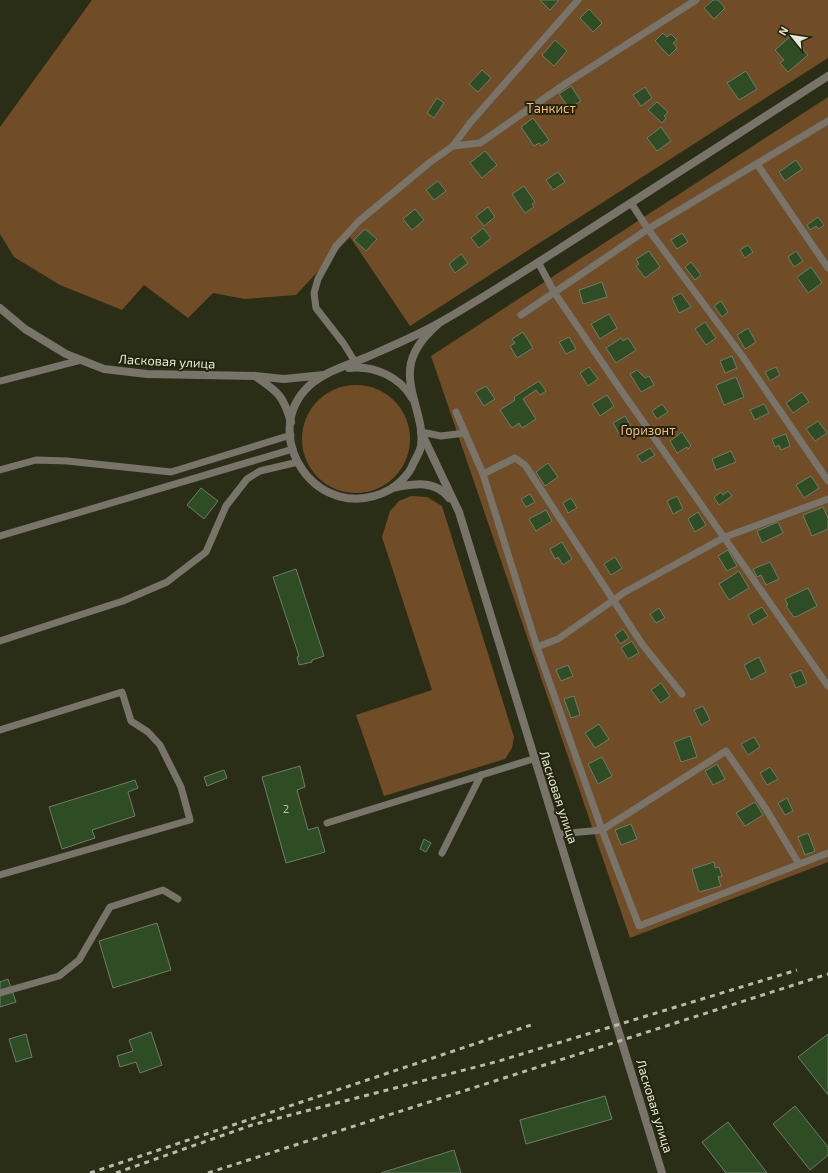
<svg xmlns="http://www.w3.org/2000/svg" width="828" height="1173" viewBox="0 0 828 1173" font-family="'Exo 2',sans-serif">
	<style>
		.green { fill: #704c27 }
		.building { fill: #2e4d25; stroke: #6d7e68 }
		.lines { fill: none; stroke-linecap: round; stroke-linejoin: round }
		.service { stroke: #787469; stroke-width: 7 }
		.minor { stroke: #787469; stroke-width: 8 }
		.tertiary { stroke: #787469; stroke-width: 8 }
		.rail { stroke: #b9bbaa; stroke-width: 3; stroke-dasharray: 5 5; stroke-linecap: butt }
		.labels { text-anchor: middle; stroke-width: 4; stroke-linejoin: round; paint-order: stroke }
		.number-label { font-size: 11px; fill: #b7c0ab }
		.park-label { font-size: 13px; fill: #f8ba7f; stroke: #22240c }
		.street-label { font-size: 13px; fill: #e5e7d8; stroke: #22240c }
	</style>
	<rect width="100%" height="100%" fill="#2b2e16"/>
	<g class="green">
		<path d="M92 0H828V58L410 326 350 237 296 295 245 299 213 293 188 318 144 285 122 310 60 285 14 257 0 234V127Z"/>
		<path d="M828 97V862L630 938 431 356Z"/>
		<circle cx="356" cy="439" r="54"/>
		<path d="M411 496 427 497 442 506 514 737 512 748 505 759 384 796 356 715 432 690 382 537 390 511 399 501Z"/>
	</g>
	<g class="building">
		<path d="M540 0H559L550 10Z"/>
		<path d="M713 0H718L725 8 714 19 704 8Z"/>
		<path d="M589 9 602 23 593 32 580 18Z"/>
		<path d="M663 33 667 37 671 34 677 40 673 43 677 48 669 56 655 41Z"/>
		<path d="M791 36 808 55 788 72 780 63 784 60 775 50Z"/>
		<path d="M555 40 567 51 554 66 542 55Z"/>
		<path d="M482 70 491 78 478 92 469 84Z"/>
		<path d="M746 71 757 89 739 100 727 83Z"/>
		<path d="M571 86 581 101 569 108 559 94Z"/>
		<path d="M645 87 652 98 641 106 633 95Z"/>
		<path d="M437 98 444 103 434 118 427 113Z"/>
		<path d="M657 102 668 112 664 116 666 118 662 123 648 110Z"/>
		<path d="M533 118 549 140 541 146 539 143 534 146 521 127Z"/>
		<path d="M661 127 671 141 657 151 647 138Z"/>
		<path d="M485 151 497 165 482 178 470 163Z"/>
		<path d="M796 160 802 169 785 181 779 172Z"/>
		<path d="M558 172 565 182 553 190 546 180Z"/>
		<path d="M438 181 446 191 434 200 426 190Z"/>
		<path d="M524 186 535 202 532 204 534 207 525 213 512 194Z"/>
		<path d="M488 207 495 217 484 226 476 216Z"/>
		<path d="M415 209 424 220 412 230 403 219Z"/>
		<path d="M818 217 824 225 819 229 816 226 810 230 807 225Z"/>
		<path d="M483 228 491 238 479 248 471 238Z"/>
		<path d="M365 229 377 239 366 251 354 240Z"/>
		<path d="M682 233 688 242 677 249 671 240Z"/>
		<path d="M748 245 753 252 745 258 740 250Z"/>
		<path d="M649 251 660 267 645 278 636 266 639 264 636 259Z"/>
		<path d="M796 251 803 261 794 267 788 257Z"/>
		<path d="M461 254 468 263 455 273 449 264Z"/>
		<path d="M691 262 701 275 695 280 685 267Z"/>
		<path d="M811 267 822 283 808 293 797 277Z"/>
		<path d="M602 282 607 297 583 304 579 290Z"/>
		<path d="M681 293 691 307 679 313 672 298Z"/>
		<path d="M721 301 728 312 722 317 714 306Z"/>
		<path d="M609 314 617 328 600 339 591 324Z"/>
		<path d="M705 322 716 338 706 345 695 329Z"/>
		<path d="M748 328 756 342 745 349 737 335Z"/>
		<path d="M523 332 533 348 517 358 510 346 515 343 512 339Z"/>
		<path d="M569 337 576 349 566 354 559 342Z"/>
		<path d="M621 338 623 341 628 338 636 350 616 363 606 348Z"/>
		<path d="M732 356 737 368 725 373 720 361Z"/>
		<path d="M589 367 598 379 588 386 580 373Z"/>
		<path d="M776 367 780 375 770 381 765 372Z"/>
		<path d="M637 370 645 378 649 376 654 385 641 392 630 374Z"/>
		<path d="M736 377 744 397 724 405 716 385Z"/>
		<path d="M539 381 546 391 540 395 536 390 523 399 536 419 522 428 519 423 512 428 500 410 515 400 514 397Z"/>
		<path d="M486 386 495 399 484 406 475 392Z"/>
		<path d="M802 392 809 402 793 413 786 403Z"/>
		<path d="M607 395 614 406 600 416 592 404Z"/>
		<path d="M662 404 668 412 657 419 652 411Z"/>
		<path d="M764 404 769 413 755 420 750 410Z"/>
		<path d="M625 416 633 430 621 437 613 423Z"/>
		<path d="M818 421 827 433 815 441 806 429Z"/>
		<path d="M682 432 691 446 688 449 687 447 677 453 670 441Z"/>
		<path d="M786 434 790 446 781 450 779 445 775 447 772 439Z"/>
		<path d="M650 448 655 455 642 463 637 456Z"/>
		<path d="M731 451 736 462 716 470 712 459Z"/>
		<path d="M548 463 558 477 545 486 536 472Z"/>
		<path d="M811 476 819 488 804 498 796 485Z"/>
		<path d="M201 488 218 501 204 519 187 505Z"/>
		<path d="M728 491 732 496 719 505 714 497 721 492 723 495Z"/>
		<path d="M530 494 535 502 526 507 521 499Z"/>
		<path d="M677 496 683 509 673 514 667 501Z"/>
		<path d="M571 498 577 508 568 513 563 503Z"/>
		<path d="M823 507 828 518V529L812 536 803 515Z"/>
		<path d="M546 510 552 521 536 531 529 519Z"/>
		<path d="M698 512 706 525 695 532 688 519Z"/>
		<path d="M778 522 783 533 762 543 757 531Z"/>
		<path d="M562 542 572 559 563 565 558 557 555 559 550 549Z"/>
		<path d="M728 550 737 566 727 571 718 556Z"/>
		<path d="M615 557 622 568 611 575 604 564Z"/>
		<path d="M770 562 779 579 766 585 761 575 757 577 753 569Z"/>
		<path d="M296 569 324 656 312 660V662L299 665 297 657 299 656 273 577Z"/>
		<path d="M739 571 749 588 729 600 719 584Z"/>
		<path d="M808 588 817 606 796 617 793 616 786 606 788 605 785 599Z"/>
		<path d="M762 607 768 616 753 625 748 615Z"/>
		<path d="M659 608 665 618 656 623 650 614Z"/>
		<path d="M623 629 629 638 620 644 615 635Z"/>
		<path d="M632 641 639 653 628 659 621 648Z"/>
		<path d="M759 657 766 672 751 680 744 665Z"/>
		<path d="M568 665 573 676 561 681 556 670Z"/>
		<path d="M801 670 807 683 796 688 790 674Z"/>
		<path d="M661 683 670 696 661 703 651 690Z"/>
		<path d="M574 696 580 715 571 718 564 699Z"/>
		<path d="M703 706 710 720 701 725 694 710Z"/>
		<path d="M599 724 609 739 595 748 585 733Z"/>
		<path d="M690 736 697 757 681 762 674 742Z"/>
		<path d="M754 737 760 747 748 755 741 744Z"/>
		<path d="M602 757 612 776 598 784 588 764Z"/>
		<path d="M717 764 725 779 713 785 705 771Z"/>
		<path d="M300 766 305 787 297 790 308 830 318 827 325 852 286 863 262 777Z"/>
		<path d="M770 767 778 779 767 785 760 773Z"/>
		<path d="M224 770 227 778 207 786 204 777Z"/>
		<path d="M135 780 138 788 128 792 135 816 92 830 95 838 62 849 49 807Z"/>
		<path d="M787 798 793 811 785 815 778 803Z"/>
		<path d="M755 802 763 815 745 826 736 813Z"/>
		<path d="M631 824 637 839 621 845 615 830Z"/>
		<path d="M808 833 815 851 805 855 798 837Z"/>
		<path d="M424 839 431 843 426 852 420 849Z"/>
		<path d="M714 862 715 868 719 867 722 876 718 877 721 886 699 892 692 869Z"/>
		<path d="M157 923 171 970 113 988 99 941Z"/>
		<path d="M8 979 16 1002 0 1007V982Z"/>
		<path d="M151 1032 162 1065 140 1073 136 1062 120 1067 117 1056 133 1051 129 1040Z"/>
		<path d="M26 1034 32 1057 16 1062 9 1039Z"/>
		<path d="M828 1034V1095L798 1057Z"/>
		<path d="M605 1096 612 1119 526 1144 520 1120Z"/>
		<path d="M795 1106 828 1147V1155L810 1170 773 1124Z"/>
		<path d="M728 1122 767 1173H726L702 1142Z"/>
		<path d="M454 1150 461 1173H381Z"/>
	</g>
	<g class="lines">
		<g class="service">
			<path d="M453 146 480 143 568 82 696 0"/>
			<path d="M757 164 828 268"/>
			<path d="M631 203 648 229 743 357 828 481"/>
			<path d="M538 262 554 292 625 396 828 686"/>
			<path d="M521 315 648 229 828 121"/>
			<path d="M355 362 344 344 316 308 314 293 318 279 336 246 359 221 429 163 453 146 470 123 578 0"/>
			<path d="M0 381 81 360"/>
			<path d="M456 412 483 474 537 647 602 830 639 926 828 853"/>
			<path d="M421 432 441 436 465 433"/>
			<path d="M0 470 36 460 67 461 171 472 291 435"/>
			<path d="M483 474 515 458 525 465 642 644 682 694"/>
			<path d="M0 536 293 449"/>
			<path d="M0 641 123 601 167 582 206 552 226 506 247 479 260 471 298 462"/>
			<path d="M537 647 558 639 625 592 725 537 828 499"/>
			<path d="M0 730 122 692 131 721 148 732 160 745 181 787 190 820 0 875"/>
			<path d="M327 823 533 759"/>
			<path d="M559 834 602 830 726 751 766 809 799 864"/>
			<path d="M442 853 481 775"/>
			<path d="M0 993 59 976 79 960 110 907 163 890 178 899"/>
		</g>
		<g class="minor">
			<path d="M0 308 25 329 66 354 104 369 147 374 255 376 284 379 324 375"/>
			<path d="M255 376C278 392 283 395 291 422"/>
			<path d="M421 432 459 512 662 1173"/>
			<path d="M393 488C413 484 435 479 449 498"/>
		</g>
		<g class="tertiary">
			<path d="M439 323C427 334 415 346 411 363 405 391 425 418 421 446 420 452 416 458 413 464 410 473 399 484 391 489 318 529 256 434 310 385 326 371 348 365 367 357 392 346 416 336 439 323 492 293 543 259 595 226 672 176 750 126 828 76"/>
			<path d="M349 368C374 365 400 377 412 398"/>
		</g>
		<g class="rail">
			<path d="M90 1173 534 1024"/>
			<path d="M116 1173 252 1125 499 1061 797 970"/>
			<path d="M208 1173 828 974"/>
		</g>
	</g>
	<g class="labels">
		<g class="number-label">
			<text x="286" y="813">2</text>
		</g>
		<g class="park-label">
			<text x="551" y="113">Танкист</text>
			<text x="648" y="435">Горизонт</text>
		</g>
		<g class="street-label">
			<text transform="translate(167 361) rotate(3)" y="5">Ласковая улица</text>
			<text transform="translate(559 797) rotate(72)" y="5">Ласковая улица</text>
			<text transform="translate(655 1106) rotate(73)" y="5">Ласковая улица</text>
		</g>
	</g>
	<g transform="translate(792 36) rotate(300)" stroke="#22240c" stroke-width="3" paint-order="stroke">
	<path d="M0-3L7 15L0 10L-7 15Z" fill="#e5e7d8"/>
	<text y="-6" font-size="11" font-weight="bold" text-anchor="middle" fill="#e5e7d8">N</text>
	</g>
</svg>
